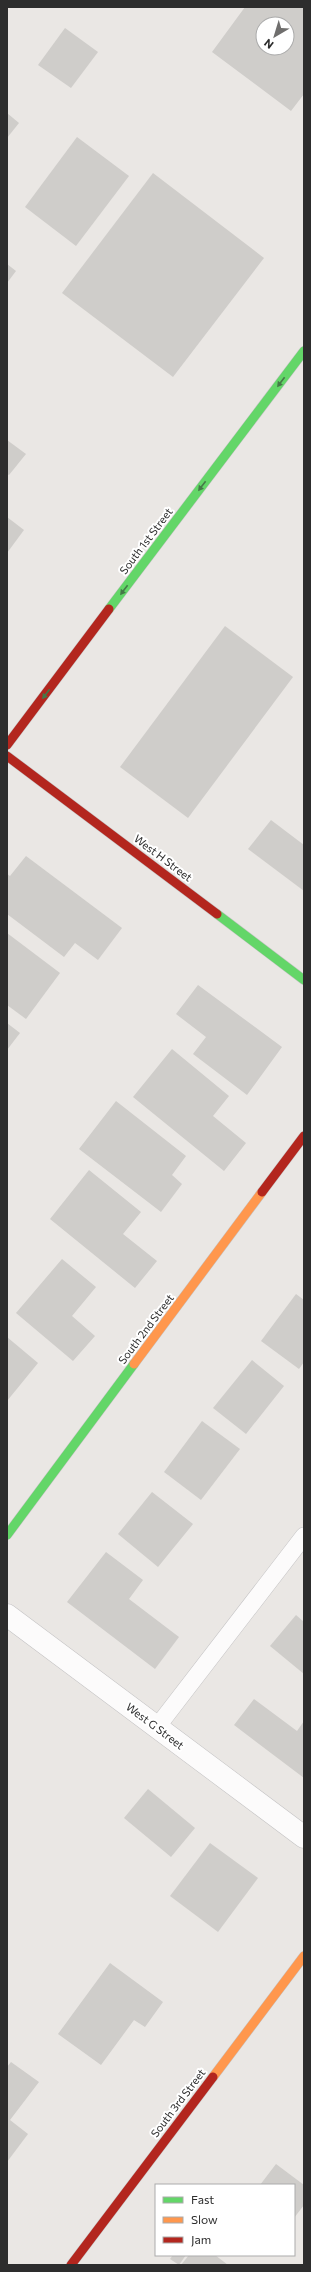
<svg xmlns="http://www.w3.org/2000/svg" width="311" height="2272" viewBox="0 0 311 2272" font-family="Commissioner,sans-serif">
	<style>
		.building { fill: #cfcdca; fill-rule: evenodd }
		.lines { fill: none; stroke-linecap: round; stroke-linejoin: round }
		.lane-casing { stroke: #c4c3c4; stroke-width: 18 }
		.street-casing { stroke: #c4c3c4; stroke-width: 23 }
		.fast-casing { stroke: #c4c3c4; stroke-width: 10 }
		.slow-casing { stroke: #c4c3c4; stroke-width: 10 }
		.jam-casing { stroke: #c4c3c4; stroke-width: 10 }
		.lane { stroke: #fcfbfb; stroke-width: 17 }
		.street { stroke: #fcfbfb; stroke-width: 22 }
		.fast { stroke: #63d668; stroke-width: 9 }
		.slow { stroke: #ff974d; stroke-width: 9 }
		.jam { stroke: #b3261e; stroke-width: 9 }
		.oneway { fill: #457948 }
		.labels { text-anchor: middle; stroke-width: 4; stroke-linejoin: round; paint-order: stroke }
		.street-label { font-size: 11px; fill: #2d2d2d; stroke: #fff }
	</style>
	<rect width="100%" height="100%" fill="#eae7e4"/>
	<g class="building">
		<path d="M245 7H304V94L291 111 212 52ZM263 24H287V48H263Z"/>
		<path d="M65 28 98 52 71 88 38 65Z"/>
		<path d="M7 113 19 123 7 138Z"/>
		<path d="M77 137 129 176 76 246 25 207Z"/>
		<path d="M153 173 264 258 173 377 62 293Z"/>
		<path d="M7 264 16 271 7 283Z"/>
		<path d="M7 440 26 454 9 475 7 474Z"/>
		<path d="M7 517 24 530 7 553Z"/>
		<path d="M225 626 293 677 188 818 120 767Z"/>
		<path d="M271 820 304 845V891L248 849Z"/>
		<path d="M26 856 122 928 98 960 75 943 64 957 7 914V874L10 876Z"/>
		<path d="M7 933 60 973 26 1019 7 1005Z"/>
		<path d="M198 985 282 1047 247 1095 193 1054 206 1037 176 1014Z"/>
		<path d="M7 1023 20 1033 7 1050Z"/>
		<path d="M172 1049 229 1096 213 1116 246 1143 224 1171 133 1097Z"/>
		<path d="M116 1101 186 1156 172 1175 182 1184 161 1212 79 1149Z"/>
		<path d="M89 1170 141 1212 123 1234 157 1261 135 1288 50 1219Z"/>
		<path d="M62 1259 96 1287 72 1316 95 1336 73 1361 16 1313Z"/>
		<path d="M296 1294 304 1300V1362L299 1369 261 1341Z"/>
		<path d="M7 1337 38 1363 7 1401Z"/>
		<path d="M252 1360 284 1386 246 1434 213 1408Z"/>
		<path d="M202 1421 240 1449 201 1500 164 1472Z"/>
		<path d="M152 1492 193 1524 158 1567 118 1534Z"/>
		<path d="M106 1552 143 1580 129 1599 179 1637 155 1669 67 1602Z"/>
		<path d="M296 1615 304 1622V1674L270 1646Z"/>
		<path d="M254 1699 297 1731 304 1721V1778L234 1725Z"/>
		<path d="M148 1789 195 1828 171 1857 124 1818Z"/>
		<path d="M210 1843 258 1878 218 1932 170 1896Z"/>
		<path d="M110 1963 163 2002 145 2027 134 2020 101 2065 58 2034Z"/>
		<path d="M11 2062 39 2082 10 2120 28 2134 7 2162V2067Z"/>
		<path d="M276 2164 304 2185V2205L294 2218V2185H260Z"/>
		<path d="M173 2255H186L179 2265 170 2259Z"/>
		<path d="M189 2255H215L228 2265H181Z"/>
	</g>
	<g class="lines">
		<g class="lane-casing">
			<path id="lane" d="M157 1727 304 1536"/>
		</g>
		<g class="street-casing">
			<path id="street" d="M7 1615 304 1837"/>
		</g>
		<g class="fast-casing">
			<g id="fast">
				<path d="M109 609 304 351"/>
				<path d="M217 914 304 980"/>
				<path d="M7 1535 134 1364"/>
			</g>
		</g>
		<g class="slow-casing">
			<g id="slow">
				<path d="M134 1364 262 1192"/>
				<path d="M213 2077 304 1956"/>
			</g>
		</g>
		<g class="jam-casing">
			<g id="jam">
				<path d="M7 745 109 609"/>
				<path d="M7 756 217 914"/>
				<path d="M262 1192 304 1136"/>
				<path d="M71 2265 213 2077"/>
			</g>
		</g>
		<use href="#lane" class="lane"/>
		<use href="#street" class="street"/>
		<use href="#fast" class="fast"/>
		<use href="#slow" class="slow"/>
		<use href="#jam" class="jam"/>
	</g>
	<defs><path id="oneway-solid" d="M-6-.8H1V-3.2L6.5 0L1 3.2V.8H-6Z"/></defs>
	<g class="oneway">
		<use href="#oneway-solid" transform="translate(281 382) rotate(127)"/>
		<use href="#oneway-solid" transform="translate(202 486) rotate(127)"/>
		<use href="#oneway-solid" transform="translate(124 590) rotate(127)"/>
		<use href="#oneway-solid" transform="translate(46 694) rotate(127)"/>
	</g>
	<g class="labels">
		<g class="street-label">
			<text transform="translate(146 541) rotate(-53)" y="4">South 1st Street</text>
			<text transform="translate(163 858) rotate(37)" y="4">West H Street</text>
			<text transform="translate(146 1329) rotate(-53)" y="4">South 2nd Street</text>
			<text transform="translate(155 1726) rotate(37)" y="4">West G Street</text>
			<text transform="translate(178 2103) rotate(-53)" y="4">South 3rd Street</text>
		</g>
	</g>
	<rect width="311" height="2272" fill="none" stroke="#2d2d2d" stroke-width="16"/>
	<rect x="155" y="2184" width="140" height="72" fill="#ffffff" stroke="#ababab"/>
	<rect x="163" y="2197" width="20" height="6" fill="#63d668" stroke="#ababab"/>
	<text x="191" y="2204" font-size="12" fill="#2d2d2d">Fast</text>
	<rect x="163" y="2217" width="20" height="6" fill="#ff974d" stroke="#ababab"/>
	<text x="191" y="2224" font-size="12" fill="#2d2d2d">Slow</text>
	<rect x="163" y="2237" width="20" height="6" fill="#b3261e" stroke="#ababab"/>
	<text x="191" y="2244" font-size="12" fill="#2d2d2d">Jam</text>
	<g transform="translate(275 36) rotate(218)"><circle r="19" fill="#ffffff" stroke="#ababab"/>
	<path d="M0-3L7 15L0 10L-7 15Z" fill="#6f6e6d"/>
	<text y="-6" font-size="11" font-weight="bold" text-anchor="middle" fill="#2d2d2d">N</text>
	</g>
</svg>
